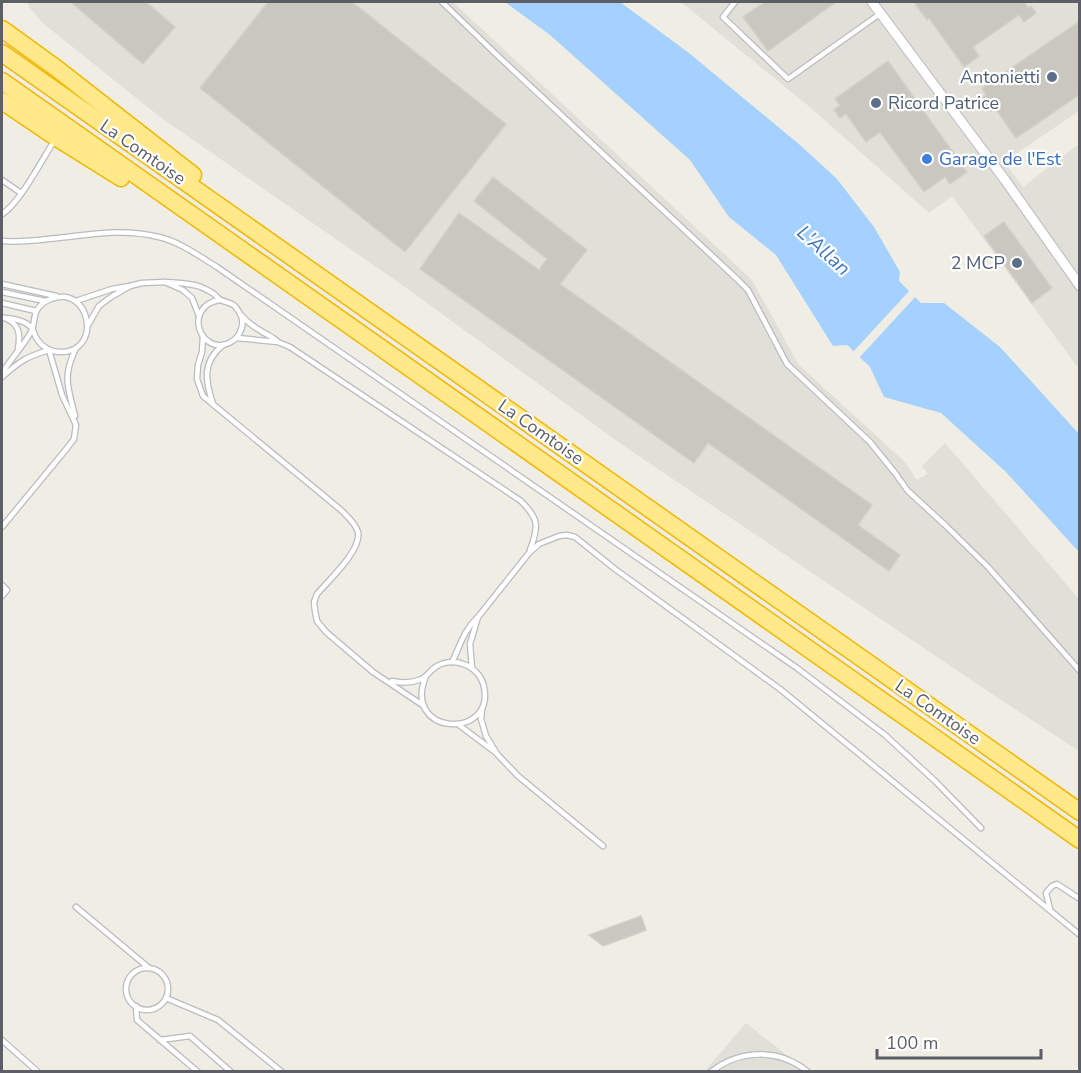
<svg xmlns="http://www.w3.org/2000/svg" width="1081" height="1073" viewBox="0 0 1081 1073" font-family="'Nunito Sans',sans-serif">
	<style>
		.industrial { fill: #e0dfd8 }
		.water { fill: #a4d1ff }
		.pier { fill: #efede4 }
		.building { fill: #cac7c1; stroke: #d4d0c2; stroke-width: 1.5 }
		.lines { fill: none; stroke-linecap: round; stroke-linejoin: round }
		.lane-casing { stroke: #b9bbc1; stroke-width: 7 }
		.street-casing { stroke: #b9bbc1; stroke-width: 11 }
		.highway-casing { stroke: #f3b700; stroke-width: 19 }
		.lane { stroke: #fff; stroke-width: 4.5 }
		.street { stroke: #fff; stroke-width: 9 }
		.highway { stroke: #ffe98b; stroke-width: 16 }
		.service-dot { fill: #5c6f8a; stroke: #fff; stroke-width: 2 }
		.shop-dot { fill: #3f7fe0; stroke: #fff; stroke-width: 2 }
		.labels { text-anchor: middle; stroke-width: 4.5; stroke-linejoin: round; paint-order: stroke }
		.service-label { font-size: 18px; fill: #4e5e75; stroke: #fff; text-anchor: end }
		.street-label { font-size: 18px; fill: #5c5f65; stroke: #fff }
		.shop-label { font-size: 18px; fill: #366cbe; stroke: #fff; text-anchor: start }
		.water-label { font-size: 20px; font-style: italic; fill: #3f75bf; stroke: #fff }
	</style>
	<rect width="100%" height="100%" fill="#efede4"/>
	<g class="industrial">
		<path d="M28 2H453L752 280 798 364 905 462 917 480 928 474 922 466 945 443 1079 599V751L992 694 624 446 405 287 160 117 44 24 29 7Z"/>
		<path d="M681 2H1079V111L1004 162 1023 187 1079 144V369L952 196 929 213 811 108Z"/>
		<path d="M746 1023 807 1071 704 1072Z"/>
	</g>
	<path class="water" d="M505 2H620L689 53 800 145 837 179 874 227 900 272 899 281 921 303H944L1000 347 1079 434V552L1006 472 941 413 884 397 870 367 847 345 833 346 776 255 729 217 690 160 550 35Z"/>
	<path class="pier" d="M911 289 917 295 858 359 852 353Z"/>
	<g class="building">
		<path d="M71 2H146L175 27 143 64Z"/>
		<path d="M268 2H352L506 124 405 252 200 88Z"/>
		<path d="M765 2H836L768 51 743 17Z"/>
		<path d="M914 2H1024L1028 8 1031 6 1036 13 1024 22 1019 15 973 47 979 56 964 67 929 18 927 20Z"/>
		<path d="M1080 21V94L1016 138 995 108 991 111 982 98 986 95 982 88Z"/>
		<path d="M888 61 967 172 950 184 945 177 924 192 880 132 866 142 846 114 840 118 834 110 840 105 835 99Z"/>
		<path d="M493 177 587 250 560 284 872 505 858 525 900 555 889 571 708 443 694 463 420 269 459 213 539 270 547 259 474 201Z"/>
		<path d="M1004 222 1052 288 1032 303 984 236Z"/>
		<path d="M641 916 646 930 636 934 603 946 589 935Z"/>
	</g>
	<g class="lines">
		<g class="lane-casing">
			<g id="lane">
				<path d="M442 2 498 56 737 279 748 290 787 364 870 442 895 473 908 491 944 524 988 567 1080 671"/>
				<path d="M735 2 723 17 788 79 881 13"/>
				<path d="M2 180 21 193"/>
				<path d="M2 214C19 204 42 160 54 141"/>
				<path d="M2 241C23 243 45 239 67 237 97 233 129 229 159 237 180 242 199 256 217 267L797 668 885 735 935 781 981 828"/>
				<path d="M165 282C176 283 190 283 201 287 205 289 210 291 214 294 214 294 220 300 221 300 229 304 234 302 239 312 244 319 243 327 239 334 237 338 233 341 229 343 200 356 182 306 220 300"/>
				<path d="M2 284 56 296"/>
				<path d="M130 286 142 283 165 282 183 290 192 298 199 316"/>
				<path d="M2 292 45 301"/>
				<path d="M76 301 112 289 130 286 111 297 99 306 88 325"/>
				<path d="M2 303 36 311"/>
				<path d="M242 316C253 329 263 331 276 340"/>
				<path d="M2 317C19 323 21 332 18 349"/>
				<path d="M203 336 202 352 198 365 197 379 203 396 341 510C347 516 356 524 358 532 362 550 328 581 317 594L314 602 315 611 317 621 326 632 373 672 424 706"/>
				<path d="M237 338 278 342 290 347 521 501C539 519 539 526 530 550"/>
				<path d="M2 373C11 359 23 346 31 332 35 325 33 317 37 310 40 305 45 301 51 299 91 284 103 353 60 352 51 352 42 347 37 339 34 335 34 330 31 327 24 320 14 319 5 318"/>
				<path d="M2 377C20 361 26 357 49 350L62 395 76 425 74 439 68 447 2 527"/>
				<path d="M213 404C205 380 202 362 223 345"/>
				<path d="M75 416C68 387 62 377 76 348"/>
				<path d="M2 585 7 590 2 596"/>
				<path d="M452 662C460 646 464 630 477 618"/>
				<path d="M472 668 470 644 478 617 529 553 539 544 559 536 567 535 575 537 615 569 780 689 1080 935"/>
				<path d="M392 681C401 683 410 683 419 680 426 678 428 673 433 669 441 662 454 660 463 664 473 667 482 676 484 687 495 740 401 736 426 676"/>
				<path d="M482 709 481 719 486 736 497 754 518 776 603 846"/>
				<path d="M459 725 495 752"/>
				<path d="M76 907 149 968"/>
				<path d="M1050 909 1046 893 1052 886 1057 884 1080 899"/>
				<circle cx="147" cy="989" r="21"/>
				<path d="M166 998 218 1020 282 1072"/>
				<path d="M136 1006 137 1020 198 1072"/>
				<path d="M2 1040 38 1072"/>
				<path d="M160 1040 190 1036 231 1072"/>
				<path d="M711 1072C739 1049 780 1048 808 1072"/>
			</g>
		</g>
		<g class="street-casing">
			<path id="street" d="M872 2 1005 180 1080 286"/>
		</g>
		<g class="highway-casing">
			<g id="highway">
				<path d="M2 29 56 68 193 175"/>
				<path d="M2 53 1080 812"/>
				<path d="M2 81 1080 840"/>
				<path d="M2 101 57 138 121 178"/>
			</g>
		</g>
		<use href="#lane" class="lane"/>
		<use href="#street" class="street"/>
		<use href="#highway" class="highway"/>
	</g>
	<g class="service-dot">
		<circle cx="1052" cy="77" r="6"/>
		<circle cx="876" cy="103" r="6"/>
		<circle cx="1017" cy="263" r="6"/>
	</g>
	<circle class="shop-dot" cx="927" cy="159" r="6"/>
	<g class="labels">
		<g class="service-label">
			<text x="1040" y="83">Antonietti</text>
			<text x="888" y="109" text-anchor="start">Ricord Patrice</text>
			<text x="1005" y="269">2 MCP</text>
		</g>
		<g class="street-label">
			<text transform="translate(143 152) rotate(35)" y="6">La Comtoise</text>
			<text transform="translate(541 432) rotate(35)" y="6">La Comtoise</text>
			<text transform="translate(938 712) rotate(35)" y="6">La Comtoise</text>
		</g>
		<g class="shop-label">
			<text x="939" y="165">Garage de l'Est</text>
		</g>
		<g class="water-label">
			<text transform="translate(824 250) rotate(42)" y="7">L'Allan</text>
		</g>
	</g>
	<rect width="1081" height="1073" fill="none" stroke="#5c5f65" stroke-width="6"/>
	<path d="M877 1049v9h164v-9" fill="none" stroke="#5c5f65" stroke-width="3"/>
	<text x="886" y="1049" font-size="18" fill="#5c5f65" stroke="#ffffff" stroke-width="4.5" paint-order="stroke">100 m</text>
</svg>
